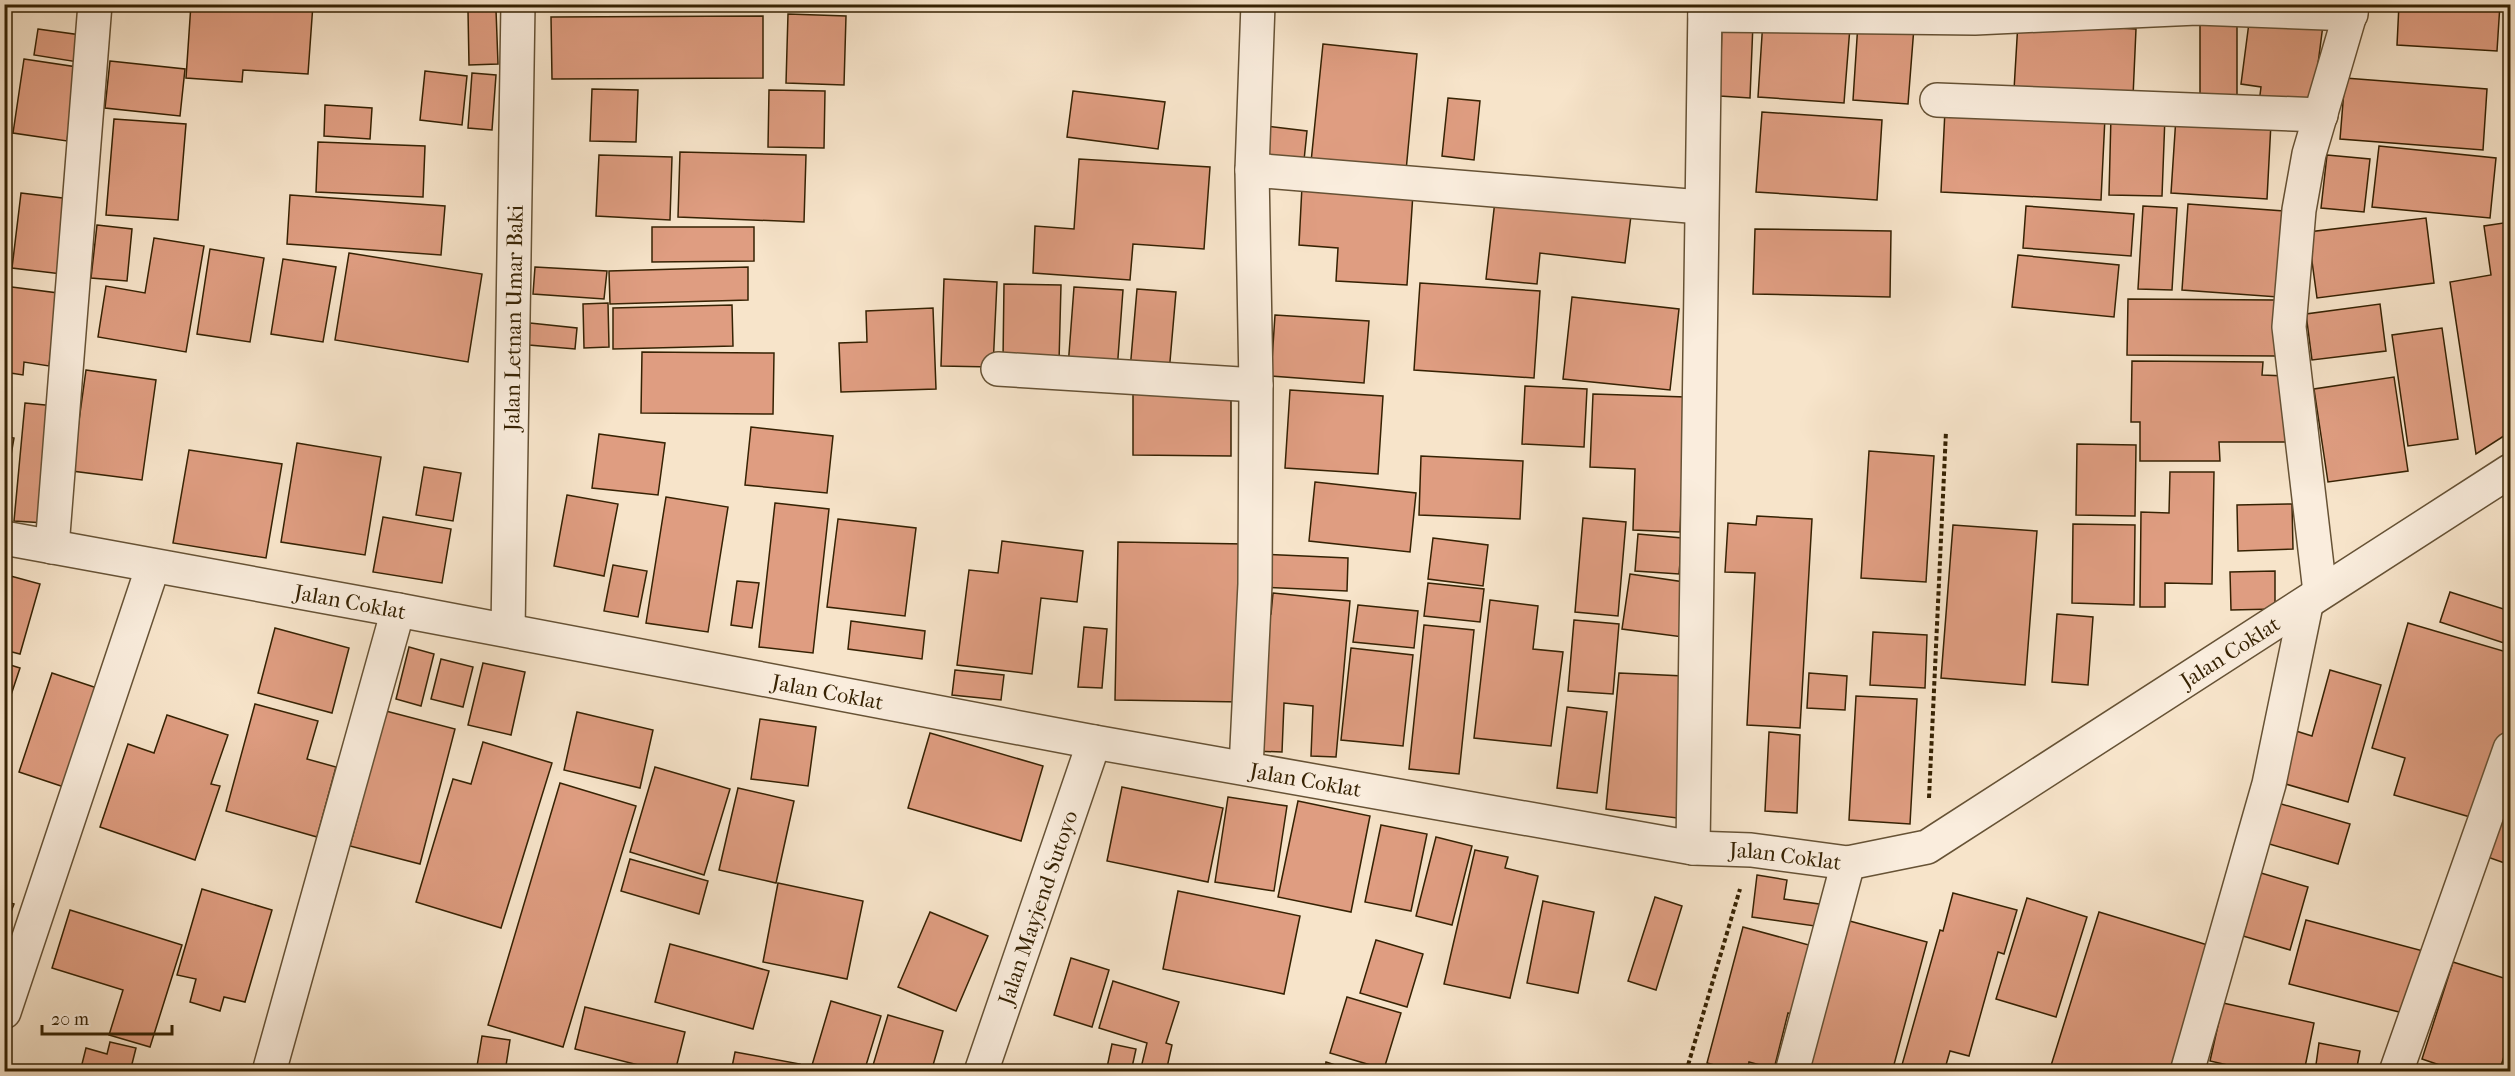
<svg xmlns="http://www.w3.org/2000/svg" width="2515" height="1076" viewBox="0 0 2515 1076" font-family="'IM FELL French Canon',serif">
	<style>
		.building { fill: #df9d81; stroke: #362203; stroke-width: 1.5 }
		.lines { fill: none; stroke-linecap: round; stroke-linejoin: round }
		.minor-casing { stroke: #665235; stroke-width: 36 }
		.path { stroke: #362203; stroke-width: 4; stroke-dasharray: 4.5 3; stroke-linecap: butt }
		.minor { stroke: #faeddd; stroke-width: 33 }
		.labels { text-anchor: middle; stroke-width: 4.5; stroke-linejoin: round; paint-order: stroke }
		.street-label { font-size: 22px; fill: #362203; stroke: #faeddd }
	</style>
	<rect width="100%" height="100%" fill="#f7e4ca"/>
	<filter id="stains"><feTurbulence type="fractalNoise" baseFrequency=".00333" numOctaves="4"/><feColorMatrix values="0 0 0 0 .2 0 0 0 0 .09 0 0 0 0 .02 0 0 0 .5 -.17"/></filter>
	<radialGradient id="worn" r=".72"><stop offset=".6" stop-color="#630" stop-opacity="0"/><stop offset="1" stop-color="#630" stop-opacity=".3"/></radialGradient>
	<g class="building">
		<path d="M191 4H313L308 74 243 70 242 82 186 78Z"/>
		<path d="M2399 4H2500L2497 51 2397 45Z"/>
		<path d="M496 10 498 64 469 65 468 11Z"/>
		<path d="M788 14 846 16 844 85 786 83Z"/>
		<path d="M2250 15 2323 25 2312 110 2259 103 2261 87 2241 84Z"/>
		<path d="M763 16V78L552 79 551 17Z"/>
		<rect x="2200" y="18" width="37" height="77"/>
		<path d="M1763 20 1850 27 1844 103 1758 97Z"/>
		<path d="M1722 22 1753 23 1750 98 1720 96Z"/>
		<path d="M2018 22 2136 29 2133 97 2014 90Z"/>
		<path d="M1858 23 1914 27 1908 104 1853 100Z"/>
		<path d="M38 29 88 36 84 63 34 55Z"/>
		<path d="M1323 44 1417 54 1406 171 1311 162Z"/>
		<path d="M24 59 77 67 67 141 13 133Z"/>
		<path d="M110 61 185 69 180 116 105 108Z"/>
		<path d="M425 71 467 76 462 125 420 120Z"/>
		<path d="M472 73 496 75 492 130 468 128Z"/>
		<path d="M2345 78 2487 89 2483 150 2340 139Z"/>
		<path d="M592 89 638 90 636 142 590 141Z"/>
		<path d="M769 90 825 91 824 148 768 147Z"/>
		<path d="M1073 91 1165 102 1158 149 1067 137Z"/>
		<path d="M1448 98 1480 101 1474 160 1442 156Z"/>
		<path d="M325 105 372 108 370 139 324 136Z"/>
		<path d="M1945 110 2105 117 2101 200 1941 192Z"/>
		<path d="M1762 112 1882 120 1877 200 1756 192Z"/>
		<path d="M2111 115 2165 116 2162 196 2109 195Z"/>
		<path d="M2176 117 2271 123 2267 199 2171 193Z"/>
		<path d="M114 119 186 124 178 220 106 215Z"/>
		<path d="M1265 126 1307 131 1303 170 1261 165Z"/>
		<path d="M318 142 425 146 423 197 316 192Z"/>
		<path d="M2379 146 2496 158 2490 218 2372 207Z"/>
		<path d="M680 152 806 155 804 222 678 217Z"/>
		<path d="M599 155 672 157 670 220 596 216Z"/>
		<path d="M2327 155 2370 159 2364 212 2321 208Z"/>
		<path d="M1079 159 1210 167 1204 249 1133 244 1130 280 1033 273 1035 226 1074 229Z"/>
		<path d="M1302 186 1413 193 1407 285 1336 281 1338 248 1299 245Z"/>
		<path d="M1496 192 1632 208 1625 263 1540 253 1537 284 1486 279Z"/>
		<path d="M21 193 79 200 70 275 12 268Z"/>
		<path d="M290 195 445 206 441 255 287 244Z"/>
		<path d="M2188 204 2284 211 2278 297 2182 290Z"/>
		<path d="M2026 206 2134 214 2131 256 2023 248Z"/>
		<path d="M2143 206 2177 208 2172 290 2138 289Z"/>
		<path d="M2426 218 2434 283 2317 298 2308 232Z"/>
		<path d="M2510 222V432L2476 454 2450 282 2491 275 2484 226Z"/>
		<path d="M97 225 132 229 127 281 91 278Z"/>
		<path d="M652 227H754V261L652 262Z"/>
		<path d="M1755 229 1891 231 1890 297 1753 294Z"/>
		<path d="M154 238 204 246 186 352 98 337 106 286 145 293Z"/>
		<path d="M210 249 264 258 250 342 197 334Z"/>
		<path d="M349 253 482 274 468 362 335 340Z"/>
		<path d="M2018 255 2119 265 2114 317 2012 307Z"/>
		<path d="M283 259 336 267 323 342 271 334Z"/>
		<path d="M535 267 607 271 604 299 533 294Z"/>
		<path d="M748 267V300L610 304 609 271Z"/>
		<path d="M944 279 997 282 993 367 941 366Z"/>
		<path d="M1420 283 1540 291 1534 378 1414 370Z"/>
		<path d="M1004 284 1061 285 1059 362 1003 360Z"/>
		<path d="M4 286 58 293 49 366 24 362 23 375 4 372Z"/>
		<path d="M1074 287 1123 290 1117 371 1068 367Z"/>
		<path d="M1137 289 1176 292 1169 373 1130 370Z"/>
		<path d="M1572 297 1679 309 1670 390 1563 379Z"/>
		<path d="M2128 299 2276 300V356L2127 355Z"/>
		<path d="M608 303 609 347 584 348 583 304Z"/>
		<path d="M2380 304 2386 351 2312 360 2306 314Z"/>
		<path d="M732 305 733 346 613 349V308Z"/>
		<path d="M933 308 936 389 841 392 839 343 867 342 866 311Z"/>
		<path d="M1275 315 1369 321 1364 383 1271 376Z"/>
		<path d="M530 323 577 328 575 349 529 345Z"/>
		<path d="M2442 328 2458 439 2408 446 2392 335Z"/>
		<path d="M642 352 774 353 773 414 641 413Z"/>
		<path d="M2132 361 2263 362 2262 375 2286 376V442H2219L2220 461H2140V422H2131Z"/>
		<path d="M86 370 156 380 142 480 72 471Z"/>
		<path d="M2394 377 2408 471 2328 482 2314 389Z"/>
		<path d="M1525 386 1587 389 1584 447 1522 444Z"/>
		<path d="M1133 387H1231V456L1133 455Z"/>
		<path d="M1290 390 1383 396 1378 474 1285 468Z"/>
		<path d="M1593 394 1686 397 1680 532 1633 530 1635 469 1590 467Z"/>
		<path d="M25 403 55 406 45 523 14 521Z"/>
		<path d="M751 427 833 436 827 493 745 485Z"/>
		<path d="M599 434 665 443 658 495 592 488Z"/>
		<path d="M4 436 14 438 4 495Z"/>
		<path d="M297 443 381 457 365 555 281 542Z"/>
		<path d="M2077 444 2136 445 2135 516 2076 515Z"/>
		<path d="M189 450 282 464 266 558 173 543Z"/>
		<path d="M1869 451 1934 456 1926 582 1861 578Z"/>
		<path d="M1421 456 1523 461 1520 519 1419 515Z"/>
		<path d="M424 467 461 473 453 521 416 515Z"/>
		<path d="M2170 472H2214L2212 584 2165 583V607H2140L2141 512 2169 513Z"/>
		<path d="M1315 482 1416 493 1410 552 1309 541Z"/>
		<path d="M567 495 618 504 604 576 554 566Z"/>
		<path d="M666 497 728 507 708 632 646 623Z"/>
		<path d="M775 503 829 509 813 653 759 647Z"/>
		<path d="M2292 504 2293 549 2238 551 2237 505Z"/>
		<path d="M1757 516 1812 519 1800 728 1747 725 1755 573 1725 572 1728 523 1756 525Z"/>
		<path d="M383 517 451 529 442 583 373 572Z"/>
		<path d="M1583 518 1626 522 1618 616 1575 612Z"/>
		<path d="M838 519 916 528 905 616 827 607Z"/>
		<path d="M2073 524 2135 525 2134 605 2072 603Z"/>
		<path d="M1953 525 2037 531 2025 685 1941 678Z"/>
		<path d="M1638 534 1682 538 1679 574 1635 571Z"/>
		<path d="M1433 538 1488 545 1483 586 1428 579Z"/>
		<path d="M1002 541 1083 551 1077 602 1041 598 1032 674 957 665 969 570 998 573Z"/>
		<path d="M1118 542 1246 544 1243 702 1115 700Z"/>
		<path d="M1259 554 1348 558 1347 591 1257 587Z"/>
		<path d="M613 565 647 571 638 617 604 611Z"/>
		<path d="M2275 571V609L2231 610 2230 572Z"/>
		<path d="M1630 574 1691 583 1683 637 1622 629Z"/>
		<path d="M7 575 40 584 20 654 4 650V583Z"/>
		<path d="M2510 580V603L2505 601Z"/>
		<path d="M737 581 759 583 752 628 731 625Z"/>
		<path d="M1428 583 1484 589 1480 622 1424 616Z"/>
		<path d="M2450 592 2510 611V645L2440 622Z"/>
		<path d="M1273 593 1350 601 1336 757 1311 756 1313 706 1284 703 1282 752 1252 751 1258 612 1271 614Z"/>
		<path d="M1490 600 1538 606 1533 649 1563 652 1551 746 1474 738Z"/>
		<path d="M1358 605 1418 611 1414 648 1353 642Z"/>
		<path d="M2057 614 2093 617 2088 685 2052 682Z"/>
		<path d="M1574 620 1619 624 1613 694 1568 691Z"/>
		<path d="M851 621 925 631 922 659 848 649Z"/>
		<path d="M2408 623 2510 653V729L2484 821 2394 795 2405 758 2372 748Z"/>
		<path d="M1424 625 1474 630 1459 774 1409 769Z"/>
		<path d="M1084 627 1107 629 1102 688 1078 687Z"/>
		<path d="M275 628 349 648 332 713 258 693Z"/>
		<path d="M1873 632 1927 635 1925 688 1870 685Z"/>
		<path d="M409 647 434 654 421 706 396 699Z"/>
		<path d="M1351 648 1413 655 1403 746 1341 740Z"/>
		<path d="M441 659 473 667 463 707 431 699Z"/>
		<path d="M4 663 20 668 4 716Z"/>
		<path d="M483 663 525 672 511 735 468 725Z"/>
		<path d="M955 670 1004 675 1001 700 952 695Z"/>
		<path d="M2330 670 2381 685 2348 802 2282 783 2296 731 2312 736Z"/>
		<path d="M52 673 103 690 70 789 19 772Z"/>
		<path d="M1619 673 1684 676 1677 818 1606 809Z"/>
		<path d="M1809 673 1847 676 1845 710 1807 708Z"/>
		<path d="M1856 696 1917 699 1910 824 1849 820Z"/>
		<path d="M255 704 318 721 307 759 336 767 317 837 226 811Z"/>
		<path d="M1567 707 1607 712 1597 793 1557 788Z"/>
		<path d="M382 710 455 729 420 864 350 846 361 805 358 804Z"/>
		<path d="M577 712 653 730 640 788 564 770Z"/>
		<path d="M167 715 228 735 211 784 220 786 195 860 100 827 128 744 154 753Z"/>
		<path d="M760 719 816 727 808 786 751 779Z"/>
		<path d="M1769 732 1800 735 1797 813 1765 811Z"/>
		<path d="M930 733 1043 766 1021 841 908 808Z"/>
		<path d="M483 742 552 763 501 928 416 902 453 779 471 784Z"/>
		<path d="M655 767 730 789 704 875 630 852Z"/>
		<path d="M560 783 636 806 563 1047 488 1025Z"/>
		<path d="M1122 787 1223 808 1208 882 1107 861Z"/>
		<path d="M738 788 794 801 776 883 719 870Z"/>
		<path d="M1228 797 1287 806 1274 891 1215 882Z"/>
		<path d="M1298 801 1370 816 1351 912 1278 897Z"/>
		<path d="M2278 803 2350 824 2338 864 2266 843Z"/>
		<path d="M2493 819 2510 825V865L2482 855Z"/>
		<path d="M1381 825 1427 834 1411 911 1365 902Z"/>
		<path d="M1436 837 1472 846 1452 925 1416 916Z"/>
		<path d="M1475 850 1508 857 1505 868 1538 876 1510 998 1444 984Z"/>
		<path d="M630 859 708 881 699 914 621 891Z"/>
		<path d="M2261 873 2308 887 2290 950 2243 936Z"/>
		<path d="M1757 875 1787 880 1784 899 1826 905 1822 927 1752 917Z"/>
		<path d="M778 883 863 901 847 979 763 962Z"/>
		<path d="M202 889 272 910 245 1002 224 997 220 1011 190 1002 196 979 177 975Z"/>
		<path d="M1178 891 1300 916 1284 994 1163 969Z"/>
		<path d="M1953 893 2017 910 2004 954 1998 952 1969 1056 1950 1051 1944 1072H1900L1940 930 1943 931Z"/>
		<path d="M1655 897 1682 906 1656 990 1628 981Z"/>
		<path d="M2027 898 2087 917 2056 1017 1996 999Z"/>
		<path d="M4 901 14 904 4 930Z"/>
		<path d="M1543 901 1594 912 1578 993 1527 983Z"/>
		<path d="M70 910 182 945 150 1047 109 1035 123 990 52 968Z"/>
		<path d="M930 912 988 936 956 1011 898 987Z"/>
		<path d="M2099 912 2211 946 2172 1072H2049Z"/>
		<path d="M1846 920 1927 942 1892 1072H1804Z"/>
		<path d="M2306 920 2427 952 2411 1015 2289 984Z"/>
		<path d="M1743 927 1816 947 1798 1016 1788 1013 1774 1069 1749 1062 1747 1072H1740L1707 1063Z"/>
		<path d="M1376 940 1423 954 1407 1007 1360 993Z"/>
		<path d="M670 944 769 971 753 1029 655 1002Z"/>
		<path d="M1071 958 1109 970 1092 1027 1054 1015Z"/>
		<path d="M2453 962 2510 980V1038L2499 1072H2460L2422 1059Z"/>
		<path d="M1113 981 1179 1002 1166 1043 1172 1045 1166 1072H1140L1147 1043 1099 1028Z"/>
		<path d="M1347 997 1401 1013 1384 1069 1330 1053Z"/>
		<path d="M831 1001 881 1016 864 1072H810Z"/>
		<path d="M2223 1003 2314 1023 2304 1072H2258L2210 1061Z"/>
		<path d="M585 1007 685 1032 675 1072H666L575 1049Z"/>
		<path d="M888 1015 943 1031 931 1072H871Z"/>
		<path d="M482 1036 510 1040 505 1072H476Z"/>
		<path d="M110 1042 136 1048 130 1072H80L86 1048 107 1054Z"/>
		<path d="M2319 1043 2360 1051 2356 1072H2315Z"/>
		<path d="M1112 1044 1136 1049 1131 1072H1106Z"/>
		<path d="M735 1052 800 1064 799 1072H731Z"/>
		<path d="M1326 1062 1351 1070V1072H1324Z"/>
	</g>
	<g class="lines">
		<g class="minor-casing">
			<g id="minor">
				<path d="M1705 15 1975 18 2197 8 2351 14"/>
				<path d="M1937 100 2321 115"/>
				<path d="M1252 170 1701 207"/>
				<path d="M998 369 1256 385"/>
				<path id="s1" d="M4 538 398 610 1094 742 1693 848 1751 850 1848 863 1927 847 2510 471"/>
				<path d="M52 547 95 4"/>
				<path d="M2320 592 2289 327 2299 210 2309 154 2353 4"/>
				<path id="s2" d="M508 630 518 4"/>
				<path d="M1246 768 1255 584 1256 385 1252 170 1258 4"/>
				<path d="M1693 848 1705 4"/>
				<path d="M4 1012 153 566"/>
				<path d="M269 1072 398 610"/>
				<path id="s3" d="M981 1072 1094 742"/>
				<path d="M1792 1072 1848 863"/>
				<path d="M2187 1072 2269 784 2306 605"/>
				<path d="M2396 1072 2510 749"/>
			</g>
		</g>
		<g class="path">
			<path d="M1929 798 1946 431"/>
			<path d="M1686 1072 1740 889"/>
		</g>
		<use href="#minor" class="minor"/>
	</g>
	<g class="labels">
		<g class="street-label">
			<text dy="8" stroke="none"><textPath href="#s2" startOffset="312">Jalan Letnan Umar Baki</textPath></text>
			<text dy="8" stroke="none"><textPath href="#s1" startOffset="352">Jalan Coklat</textPath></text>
			<text dy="8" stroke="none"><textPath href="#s1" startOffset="2314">Jalan Coklat</textPath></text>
			<text dy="8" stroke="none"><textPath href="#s1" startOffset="838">Jalan Coklat</textPath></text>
			<text dy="8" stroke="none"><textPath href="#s1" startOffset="1324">Jalan Coklat</textPath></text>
			<text dy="8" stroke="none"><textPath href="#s1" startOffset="1810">Jalan Coklat</textPath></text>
			<text dy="8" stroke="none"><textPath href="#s3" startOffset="174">Jalan Mayjend Sutoyo</textPath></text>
		</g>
	</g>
	<rect width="2515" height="1076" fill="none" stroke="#f7e4ca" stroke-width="24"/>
	<rect x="6" y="6" width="2503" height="1064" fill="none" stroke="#362203" stroke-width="3"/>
	<rect x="12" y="12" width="2491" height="1052" fill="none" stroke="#362203" stroke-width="1.5"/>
	<path d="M42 1025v9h130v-9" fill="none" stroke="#362203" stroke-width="3"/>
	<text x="51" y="1025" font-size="18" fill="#362203" stroke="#faeddd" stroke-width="4.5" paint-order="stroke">20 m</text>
	<rect width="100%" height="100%" filter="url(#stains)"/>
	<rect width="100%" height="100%" fill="url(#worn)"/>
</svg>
